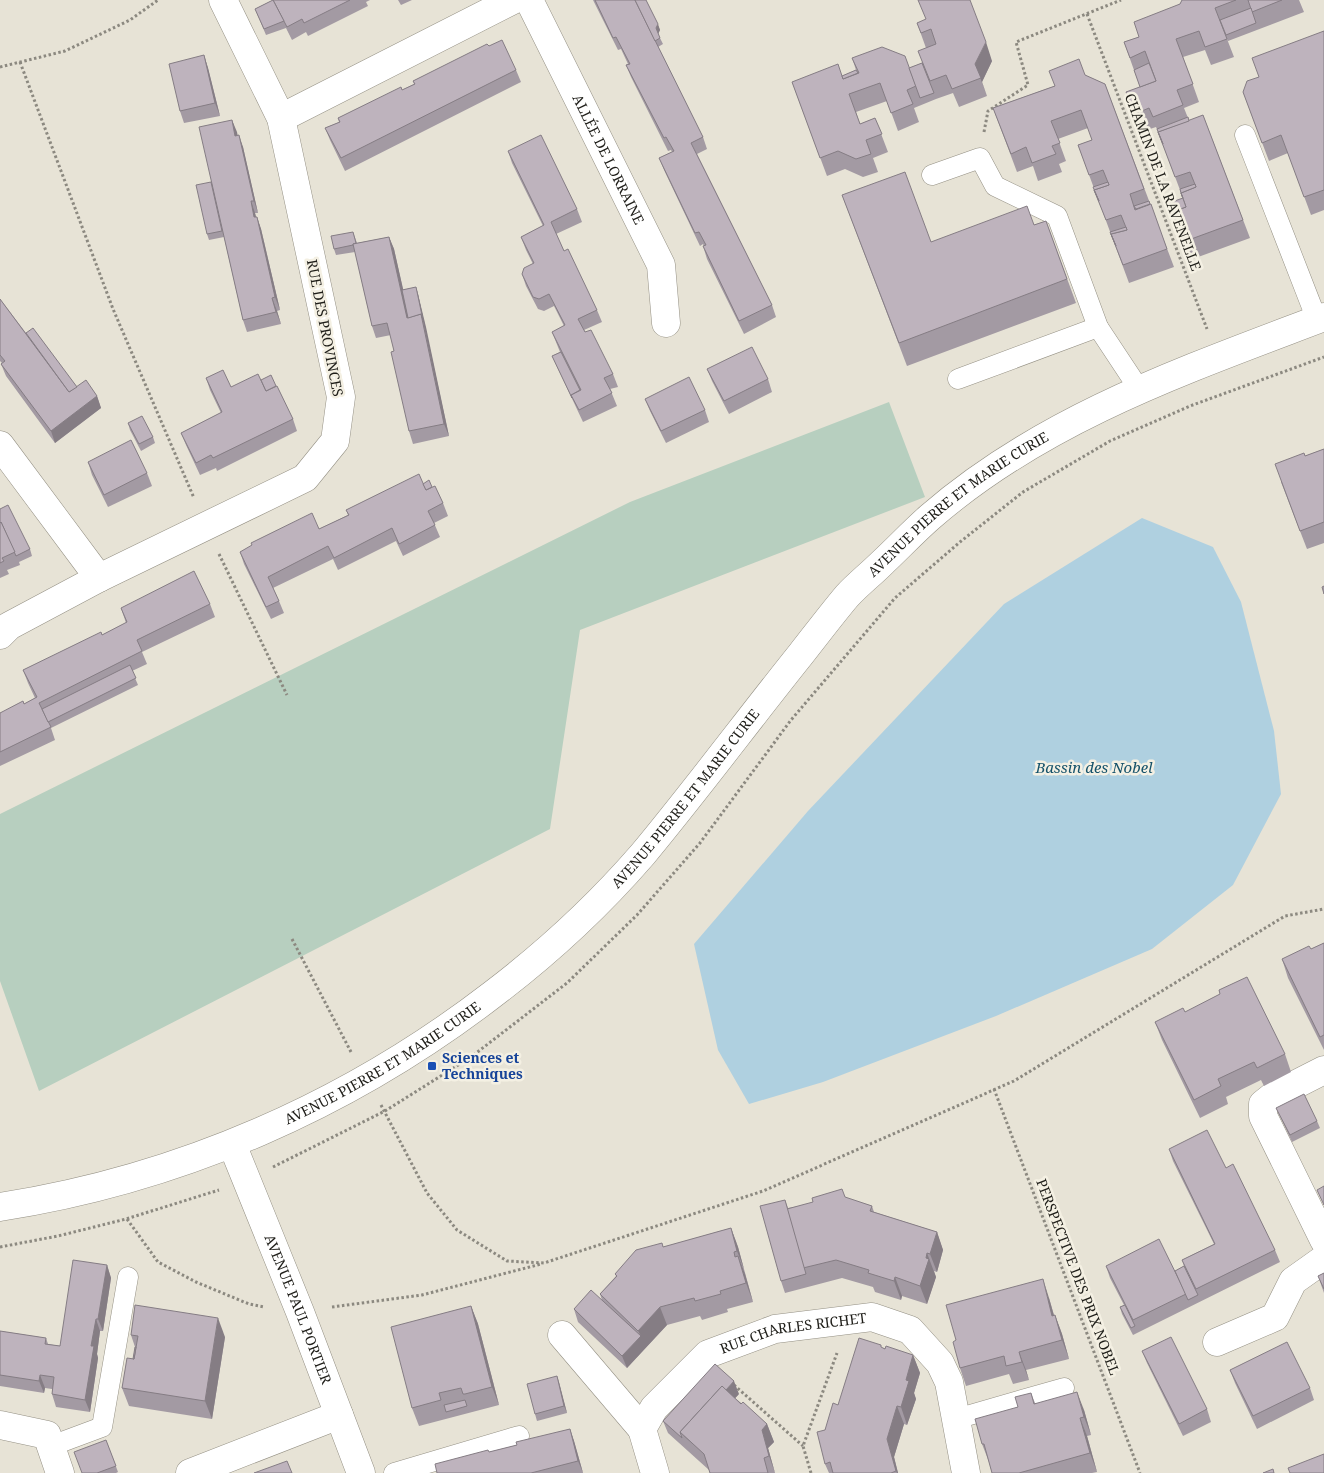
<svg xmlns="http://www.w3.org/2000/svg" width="1324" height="1473" viewBox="0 0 1324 1473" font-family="'Noto Serif',serif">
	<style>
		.green { fill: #b7cfbf }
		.water { fill: #afd0e0 }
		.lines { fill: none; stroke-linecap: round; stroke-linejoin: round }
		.service-casing { stroke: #949084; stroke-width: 21 }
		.minor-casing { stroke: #949084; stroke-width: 29 }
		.tertiary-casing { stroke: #949084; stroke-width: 29 }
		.path { stroke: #8c8980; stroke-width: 3; stroke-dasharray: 2.5 2.5; stroke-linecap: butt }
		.service { stroke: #fff; stroke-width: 20 }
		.minor { stroke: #fff; stroke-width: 28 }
		.tertiary { stroke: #fff; stroke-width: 28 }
		.wall { fill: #a39aa3 }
		.shaded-wall { fill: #857d84 }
		.building { fill: #beb3bd; stroke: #857d84 }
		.transit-dot { fill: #1a4fb4; stroke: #f4f0e3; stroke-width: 2 }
		.labels { text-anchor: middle; stroke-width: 5; stroke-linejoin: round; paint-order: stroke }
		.street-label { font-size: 14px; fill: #1f1e19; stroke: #f4f0e3 }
		.transit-label { font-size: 14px; font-weight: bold; fill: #164399; stroke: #f4f0e3; text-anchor: start }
		.water-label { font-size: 15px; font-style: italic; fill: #15526a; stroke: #f4f0e3 }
	</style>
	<rect width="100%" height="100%" fill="#e7e3d6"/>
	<path class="green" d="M889 402 925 497 580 630 550 829 39 1091 0 981V814L630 502Z"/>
	<path class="water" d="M1142 518 1213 547 1241 602 1274 731 1281 794 1233 885 1152 949 996 1016 823 1082 749 1104 718 1050 694 944 808 811 1004 604Z"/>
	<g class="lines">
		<g class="service-casing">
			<g id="service">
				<path d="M1245 135 1317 320"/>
				<path d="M932 175 980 158 995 186 1057 216 1098 327 1139 389"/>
				<path d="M958 379 1098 327"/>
				<path d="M956 1419 1064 1388"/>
				<path d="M51 1446 102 1427 128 1277"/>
				<path d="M394 1473 519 1436"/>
			</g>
		</g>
		<g class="minor-casing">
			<g id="minor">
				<path id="s1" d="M529 0 661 265 666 323"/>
				<path d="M281 118 513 0"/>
				<path d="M0 445 99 578 305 478 335 441 341 397 281 118 223 0"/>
				<path d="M0 635 9 626 99 578"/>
				<path d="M1324 1070 1273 1096 1263 1104V1116L1324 1240"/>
				<path id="s2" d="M232 1144 300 1312 361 1473"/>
				<path d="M562 1335 642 1429"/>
				<path d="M1217 1342 1275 1317 1293 1281 1324 1259"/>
				<path d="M0 1425 47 1435 60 1473"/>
				<path d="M190 1473 339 1415"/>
				<path id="s3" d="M655 1473 642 1429 654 1408 708 1354 775 1329 872 1317 910 1330 940 1363 949 1382 966 1473"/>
			</g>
		</g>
		<g class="tertiary-casing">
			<g id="tertiary">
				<path id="s4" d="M0 1207C180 1179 349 1105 493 994 547 953 598 906 643 854 697 789 748 720 801 654 816 635 831 615 847 596 858 584 871 574 883 562 899 547 914 531 930 517 1044 418 1185 370 1324 317"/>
			</g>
		</g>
		<g class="path">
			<path d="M1087 14 1207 329"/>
			<path d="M20 62 113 309 194 498"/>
			<path d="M0 67 65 51 130 20 158 0"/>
			<path d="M984 132 988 111 1028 85 1016 42 1121 0"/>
			<path d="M219 554 287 695"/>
			<path d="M292 939 351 1052"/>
			<path d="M994 1089 1140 1473"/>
			<path d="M381 1105 427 1193 457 1230 507 1261 544 1263 763 1191 1014 1081 1285 916 1324 909"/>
			<path d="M273 1167 385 1111 471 1057 567 983 637 915 700 843 791 720 895 598 960 542 1023 492 1110 441 1190 406 1324 357"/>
			<path d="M127 1219 158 1262 196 1282 249 1304 264 1307"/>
			<path d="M0 1247 58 1236 126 1219 219 1190"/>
			<path d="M332 1307 422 1295 541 1264"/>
			<path d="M734 1385 803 1446"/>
			<path d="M811 1473 803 1446 837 1353"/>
		</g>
		<use href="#service" class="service"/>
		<use href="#minor" class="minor"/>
		<use href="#tertiary" class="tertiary"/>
	</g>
	<g class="wall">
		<path d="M273 0H370L366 2 368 6 308 36 306 32 292 40 286 28 266 35 255 9Z"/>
		<path d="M398 0H412L401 5Z"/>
		<path d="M593 0H646L660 30 658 34 663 44 658 47 703 137 707 149 697 154 772 305 776 317 744 334 707 259 703 246H704L703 244 700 246 664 170 659 158 672 152 671 150 668 151 631 77 626 65 628 64 621 49 618 50Z"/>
		<path d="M1182 0H1299L1304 12 1228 41 1227 39 1234 57 1211 65 1205 50 1183 57 1199 102 1184 108 1188 118 1189 121 1203 115 1250 238 1190 260 1179 231 1183 198 1165 150 1156 127 1141 132 1126 92 1140 87 1124 42 1139 37 1180 4Z"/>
		<path d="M926 20 992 61 982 82 987 96 959 107 953 93 936 99 914 108 919 122 898 131 887 101 856 112 860 124 875 118 888 152 873 158 878 172 863 177 845 169 827 176 792 82 842 76 856 70 852 58 909 68 922 63 926 48 917 23Z"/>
		<path d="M1324 31V210L1311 215 1288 153 1269 161 1243 92 1259 77Z"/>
		<path d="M489 46 516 70 521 82 345 171 330 140 325 128 339 122 338 118 402 90 414 84 413 81Z"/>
		<path d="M204 55 208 68 220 116 184 123 180 111Z"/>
		<path d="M1085 75 1105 84 1174 267 1129 283 1078 145 1092 140 1088 128 1058 139 1066 161 1059 164 1062 172 1038 181 1033 166 1017 172 993 108Z"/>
		<path d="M232 120 237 135 243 147 258 213H255L256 217H257L261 229 280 310 277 311 281 324 247 332 243 320 224 237 209 240 207 234 211 182Z"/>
		<path d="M508 151 577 209 582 222 556 234 564 251 597 310 602 322 584 330 613 374 618 387 610 389 617 406 583 422 552 356 560 352 552 332 564 326 554 306 544 311 538 309 526 286 522 274 533 264 526 250 521 237 543 226 512 163Z"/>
		<path d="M842 195 931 242 1034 225 1046 221 1076 303 907 366Z"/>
		<path d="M353 232 357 243 389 237 394 249 403 290 416 287 418 294 449 436 413 444 409 431 391 335 376 338 372 326 355 252 336 255 334 249Z"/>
		<path d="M0 299 26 333 77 387 97 396 101 408 55 443 6 376 1 364 2 363 0 361Z"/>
		<path d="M707 369 768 379 772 392 729 414 712 381Z"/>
		<path d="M206 378 231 387 261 380 293 419 297 431 217 471 216 468 200 475 186 445 181 433 221 413 210 390Z"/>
		<path d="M645 399 705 410 709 422 666 443 650 411Z"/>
		<path d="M128 423 153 437 155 443 141 451 130 430Z"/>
		<path d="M1324 449V543L1307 549 1281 482 1305 456Z"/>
		<path d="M88 462 147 473 152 486 108 507 92 475Z"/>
		<path d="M423 484 432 487 443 503 448 516 434 523 440 537 403 556 396 541 338 570 333 559 273 588 279 601 284 613 271 619 244 564 240 552 319 529 348 515 346 510Z"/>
		<path d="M0 509 30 549 32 556 19 562 20 565 7 570 9 574 0 578Z"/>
		<path d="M210 604 215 617 142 652 147 664 132 671 138 685 51 728 55 740 0 766V713L24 704 35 698 28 683 23 670 102 635 126 623 121 608Z"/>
		<path d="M1324 943V1050L1288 978 1282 959 1311 949Z"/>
		<path d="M1185 1012 1285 1054 1291 1072 1264 1086 1261 1080 1226 1097 1228 1104 1200 1118 1162 1040 1155 1022Z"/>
		<path d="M1276 1108 1317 1121 1320 1128 1292 1142Z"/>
		<path d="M1169 1149 1226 1168 1275 1250 1280 1262 1133 1335 1122 1314 1120 1307 1124 1305 1110 1278 1106 1266 1175 1271 1184 1266 1182 1260 1214 1244 1173 1161Z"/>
		<path d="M846 1198 872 1206 874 1212 937 1232 943 1250 937 1272 934 1271 936 1277 927 1304 902 1296 901 1300 875 1292 873 1287 842 1278 785 1293 781 1281 785 1200 788 1208Z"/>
		<path d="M731 1228 738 1247 753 1302 727 1309 728 1312 702 1320 700 1316 667 1325 627 1368 578 1322 574 1309 602 1300 600 1294 616 1276 615 1274 664 1247Z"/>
		<path d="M107 1265 111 1278 103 1331H100L97 1354 98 1358 90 1412 56 1407 52 1394V1389L45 1388 44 1393 0 1386V1331L46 1338 48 1344 60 1346Z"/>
		<path d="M1324 1273V1293L1318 1276Z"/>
		<path d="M1049 1298 1054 1315H1055L1062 1334 1069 1359 1026 1370 1029 1380 1013 1384 1009 1374 966 1386 960 1368Z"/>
		<path d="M471 1306 478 1324 499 1405 419 1426 412 1408Z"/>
		<path d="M131 1335 225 1337 212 1419 129 1406 122 1388 133 1359 135 1347Z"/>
		<path d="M883 1348 913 1355 920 1373 914 1393 916 1399 907 1425 904 1424 894 1457 898 1473H829L825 1464V1430L838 1405Z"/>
		<path d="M1142 1351 1207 1409 1211 1422 1183 1436 1147 1363Z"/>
		<path d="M1230 1370 1310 1388 1314 1400 1257 1429 1235 1383Z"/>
		<path d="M557 1376 567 1413 537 1421 535 1414Z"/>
		<path d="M1031 1393 1035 1403 1084 1410 1091 1435 1087 1436 1097 1472 1092 1473H992L989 1462 982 1444 1018 1407Z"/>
		<path d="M739 1394 735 1398 767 1424 774 1442 768 1448 775 1473H710L709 1470 668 1433 663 1421Z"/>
		<path d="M570 1429 574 1441 583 1473H437L489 1452 517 1445Z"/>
		<path d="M106 1440 118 1472 116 1473H82Z"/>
	</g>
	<g class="shaded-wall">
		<path d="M658 24 660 30 658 34 656 28Z"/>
		<path d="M986 42 992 61 982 82 987 96 975 64Z"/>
		<path d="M204 55 208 68 220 116 215 103Z"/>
		<path d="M232 120 237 132 240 148 235 136Z"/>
		<path d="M239 135 243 147 258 213 254 201Z"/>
		<path d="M251 201 255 213 259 230 254 217Z"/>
		<path d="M257 217 261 229 280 310 275 297Z"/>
		<path d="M389 237 394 249 411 324 407 318Z"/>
		<path d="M416 287 418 294 426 327 449 436 444 424Z"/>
		<path d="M272 298 277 311 281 324 276 312Z"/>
		<path d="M97 396 101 408 55 443 51 431Z"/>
		<path d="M731 1228 738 1247 744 1269 737 1251Z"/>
		<path d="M937 1232 943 1250 937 1272 930 1254Z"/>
		<path d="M927 1253 936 1277 927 1304 920 1286Z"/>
		<path d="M738 1256 745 1274 753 1302 746 1283Z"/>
		<path d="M107 1265 111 1278 103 1331 98 1319Z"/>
		<path d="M895 1277 902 1296 901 1300 894 1281Z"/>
		<path d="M1043 1279 1049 1298 1059 1334 1052 1316Z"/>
		<path d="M471 1306 478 1324 499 1405 492 1387Z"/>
		<path d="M660 1307 667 1325 627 1368 622 1356 641 1336 638 1331Z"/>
		<path d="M1055 1315 1062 1334 1069 1359 1062 1340Z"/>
		<path d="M218 1318 225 1337 212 1419 205 1401Z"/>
		<path d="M96 1319 100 1331 97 1354 98 1358 90 1412 85 1400 91 1346Z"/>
		<path d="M1019 1352 1026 1370 1029 1380 1022 1362Z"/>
		<path d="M913 1355 920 1373 914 1393 916 1399 907 1425 901 1407 906 1380Z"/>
		<path d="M40 1375 45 1388 44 1393 39 1381Z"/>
		<path d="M557 1376 559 1382 567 1413 564 1406Z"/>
		<path d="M734 1381 739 1394 693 1444 684 1436Z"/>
		<path d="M1077 1392 1084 1410 1091 1435 1084 1417Z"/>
		<path d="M897 1406 904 1424 894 1457 898 1473H897L896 1471 887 1439Z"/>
		<path d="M1080 1418 1087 1436 1097 1472 1090 1453Z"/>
		<path d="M767 1424 774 1442 768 1448 775 1473 769 1456 762 1430Z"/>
		<path d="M570 1429 574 1441 583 1473 578 1461Z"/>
	</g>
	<g class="building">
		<path d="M273 0H350L304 23 302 19 287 27Z"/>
		<path d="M273 0 284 21 264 29 255 9Z"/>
		<path d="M595 0H635L703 137 691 143 772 305 739 321 703 246 706 245 699 232 695 233 659 158 674 151 666 137 664 138 626 65 630 64 616 37 613 38Z"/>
		<path d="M635 0H646L658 24 656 28 660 38 655 41Z"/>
		<path d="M918 0H970L986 42 975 64 981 78 952 89 946 75 930 81 918 51 936 44 931 29 921 33 917 23 926 19Z"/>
		<path d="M1182 0H1236L1215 8 1227 39 1205 47 1199 31 1176 39 1193 84 1177 90 1183 105 1153 117 1149 108 1135 114 1126 92 1156 81 1145 51 1130 58 1124 42 1139 37 1134 22 1180 4Z"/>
		<path d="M1248 0H1282L1252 12Z"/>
		<path d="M1251 8 1256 23 1226 35 1220 20Z"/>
		<path d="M1324 31V190L1304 197 1281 135 1262 143 1243 92 1247 81 1259 77 1252 58Z"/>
		<path d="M502 40 516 70 341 158 325 128 340 122 338 118 401 87 402 90 415 84 413 81 487 44 489 46Z"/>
		<path d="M882 47 905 56 916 86 907 90 913 104 891 113 880 83 849 94 860 124 875 118 882 134 866 140 871 154 856 159 838 151 820 158 792 82 838 64 843 79 859 73 852 58Z"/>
		<path d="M204 55 215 103 180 111 169 64Z"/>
		<path d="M1079 59 1085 75 1105 84 1144 189 1130 194 1135 210 1151 204 1167 249 1123 265 1111 234 1127 230 1121 215 1106 220 1094 190 1109 185 1103 170 1089 175 1078 145 1092 140 1081 110 1051 121 1060 143 1052 146 1056 154 1032 163 1026 147 1011 154 993 108 1055 86 1049 71Z"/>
		<path d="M922 63 934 93 920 98 909 68Z"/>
		<path d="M1149 63 1156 81 1140 87 1134 70Z"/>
		<path d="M856 70 858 73 843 79 842 76Z"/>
		<path d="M1203 115 1243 220 1183 242 1172 212 1186 207 1181 193 1196 187 1190 172 1175 177 1158 132Z"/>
		<path d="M1188 117 1189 121 1158 132 1163 144 1157 129Z"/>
		<path d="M232 120 235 136 239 135 254 201H251L254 217H257L275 297 272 298 276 312 243 320 199 127Z"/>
		<path d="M541 135 577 209 551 222 564 251 568 249 597 310 578 319 585 332 591 330 613 374 604 378 612 393 579 410 571 395 581 390 552 332 565 325 549 294 539 299 533 297 522 274 524 268 534 263 521 237 544 225 508 151Z"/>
		<path d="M905 172 931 242 1027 206 1034 225 1046 221 1067 279 899 343 842 195Z"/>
		<path d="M211 182 222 231 207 234 196 185Z"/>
		<path d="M1108 182 1109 185 1094 190 1099 201 1093 187Z"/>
		<path d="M1195 184 1196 187 1181 193 1180 189Z"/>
		<path d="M1181 193 1186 207 1172 212 1169 203 1183 198Z"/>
		<path d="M1149 201 1150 204 1136 209 1134 206Z"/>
		<path d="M1126 227 1127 230 1111 234 1116 246 1110 232Z"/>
		<path d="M353 232 356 243 353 244V245L334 249 331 236Z"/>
		<path d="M389 237 407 318 421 314 444 424 409 431 391 352 394 351 387 323 372 326 353 244Z"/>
		<path d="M416 287 423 320 421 314 408 318 402 290Z"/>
		<path d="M0 299 69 392 86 380 97 396 51 431 1 364 5 361 0 355Z"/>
		<path d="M33 328 77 387 69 392 26 333Z"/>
		<path d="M752 347 768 379 724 401 707 369Z"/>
		<path d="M561 352 580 390 571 395 572 398 552 356Z"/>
		<path d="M223 370 231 387 258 374 266 391 277 386 293 419 213 458 211 455 196 463 181 433 222 412 206 378Z"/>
		<path d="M271 375 276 386 266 391 261 380Z"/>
		<path d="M689 377 705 410 661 431 645 399Z"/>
		<path d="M142 416 153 437 139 444 128 423Z"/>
		<path d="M131 440 147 473 104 495 88 462Z"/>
		<path d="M1324 449V522L1300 531 1275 464 1304 453 1305 456Z"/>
		<path d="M419 474 426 490 435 486 443 503 428 511 435 525 399 544 392 528 334 558 328 546 268 577 279 601 266 607 240 552 252 545 251 543 312 513 319 529 349 515 346 510Z"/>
		<path d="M429 480 432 487 426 490 423 484Z"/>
		<path d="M8 505 30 549 16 556 1 522 0 523V509Z"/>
		<path d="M1 522 15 552 2 558 4 561 0 563V523Z"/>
		<path d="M194 571 210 604 137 640 142 651 39 703 51 727 0 752V713L23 701 24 704 37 697 23 670 101 632 102 635 127 622 121 608Z"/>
		<path d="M1324 586V594L1322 587Z"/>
		<path d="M130 665 136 678 48 722 42 709Z"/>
		<path d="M1324 943V1035L1320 1037 1282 959 1309 946 1311 949Z"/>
		<path d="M1247 977 1285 1054 1257 1068 1254 1062 1218 1079 1221 1086 1194 1100 1155 1022 1183 1008 1185 1012 1220 994 1219 990Z"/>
		<path d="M1304 1094 1317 1121 1290 1135 1276 1108Z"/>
		<path d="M1207 1130 1226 1168 1233 1164 1275 1250 1196 1289 1182 1260 1215 1244 1169 1149Z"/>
		<path d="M1324 1186V1205L1317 1190Z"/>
		<path d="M842 1189 845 1197 872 1206 870 1211 937 1232 930 1254 927 1253 926 1258 929 1259 920 1286 895 1277 894 1281 868 1273 869 1270 836 1260 803 1268 787 1209 813 1202 812 1198Z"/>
		<path d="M785 1200 806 1274 781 1281 760 1206Z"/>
		<path d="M731 1228 737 1251 734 1252 735 1257 738 1256 746 1283 720 1291 721 1294 695 1301 694 1298 660 1307 638 1331 600 1294 617 1276 615 1274 636 1250 662 1243 663 1247Z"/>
		<path d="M1159 1239 1186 1294 1133 1320 1106 1266Z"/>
		<path d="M73 1260 107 1265 98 1319H96L91 1346H94L85 1400 52 1394 54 1377 40 1375 39 1381 0 1375V1331L46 1338 45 1344 60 1346Z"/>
		<path d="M1184 1266 1198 1295 1188 1300 1175 1271Z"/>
		<path d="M1324 1273V1289L1318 1276Z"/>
		<path d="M1043 1279 1052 1316 1055 1315 1062 1340 1019 1352 1022 1362 1006 1366 1004 1356 960 1368 953 1342 956 1340 946 1305Z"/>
		<path d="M591 1290 641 1336 622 1356 574 1309Z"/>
		<path d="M135 1305 218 1318 205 1401 122 1388 127 1358 134 1359 138 1336 131 1335Z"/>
		<path d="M1125 1305 1135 1326 1131 1328 1120 1307Z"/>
		<path d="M471 1306 492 1387 465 1394H463L461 1388 439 1393 441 1400 412 1408 391 1327Z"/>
		<path d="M1171 1337 1207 1409 1179 1424 1142 1351Z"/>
		<path d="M859 1338 881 1345V1347L885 1349 886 1346 913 1355 906 1380 909 1381 901 1407 897 1406 887 1439 896 1471 891 1473H833L830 1462 825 1464 817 1432 825 1430 833 1403 838 1405Z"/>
		<path d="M1287 1342 1310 1388 1253 1416 1230 1370Z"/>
		<path d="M135 1347H136L134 1359H133Z"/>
		<path d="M715 1364 734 1381 726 1390 722 1386 680 1432 682 1438 663 1421Z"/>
		<path d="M557 1376 564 1406 535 1414 527 1384Z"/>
		<path d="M722 1386 741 1404 743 1402 767 1424 762 1430 769 1456 764 1458 768 1473H710L704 1454 680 1432Z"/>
		<path d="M1077 1392 1084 1417 1080 1418 1090 1453 1019 1473H992L984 1444H982L975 1419 1018 1407 1015 1397 1031 1393 1034 1404Z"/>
		<path d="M465 1400 467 1406 446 1412 444 1405Z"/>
		<path d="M570 1429 578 1461 531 1473H437L435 1464 488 1450 489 1452 517 1445 516 1442Z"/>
		<path d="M106 1440 116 1466 97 1473H82L74 1452Z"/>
		<path d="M1324 1454V1473H1290L1288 1468Z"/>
		<path d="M287 1461 292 1473H254Z"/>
		<path d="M1273 1469 1274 1473H1263Z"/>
	</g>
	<rect class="transit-dot" x="427" y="1061" width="10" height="10" rx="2.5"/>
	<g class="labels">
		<g class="street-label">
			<text dy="5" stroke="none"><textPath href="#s1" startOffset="178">ALLÉE DE LORRAINE</textPath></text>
			<text transform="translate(1163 182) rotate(69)" y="5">CHAMIN DE LA RAVENELLE</text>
			<text transform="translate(325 328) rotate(79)" y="5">RUE DES PROVINCES</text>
			<text dy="5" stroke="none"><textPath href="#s4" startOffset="1222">AVENUE PIERRE ET MARIE CURIE</textPath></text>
			<text dy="5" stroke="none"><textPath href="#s4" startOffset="818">AVENUE PIERRE ET MARIE CURIE</textPath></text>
			<text dy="5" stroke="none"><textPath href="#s4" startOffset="412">AVENUE PIERRE ET MARIE CURIE</textPath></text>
			<text transform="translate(1078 1277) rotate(69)" y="5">PERSPECTIVE DES PRIX NOBEL</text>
			<text dy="5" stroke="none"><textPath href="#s2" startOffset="178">AVENUE PAUL PORTIER</textPath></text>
			<text dy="5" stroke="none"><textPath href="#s3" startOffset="235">RUE CHARLES RICHET</textPath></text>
		</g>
		<g class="transit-label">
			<text x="442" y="1063">Sciences et<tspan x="442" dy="16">Techniques</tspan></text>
		</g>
		<g class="water-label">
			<text x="1094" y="773">Bassin des Nobel</text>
		</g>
	</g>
</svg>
